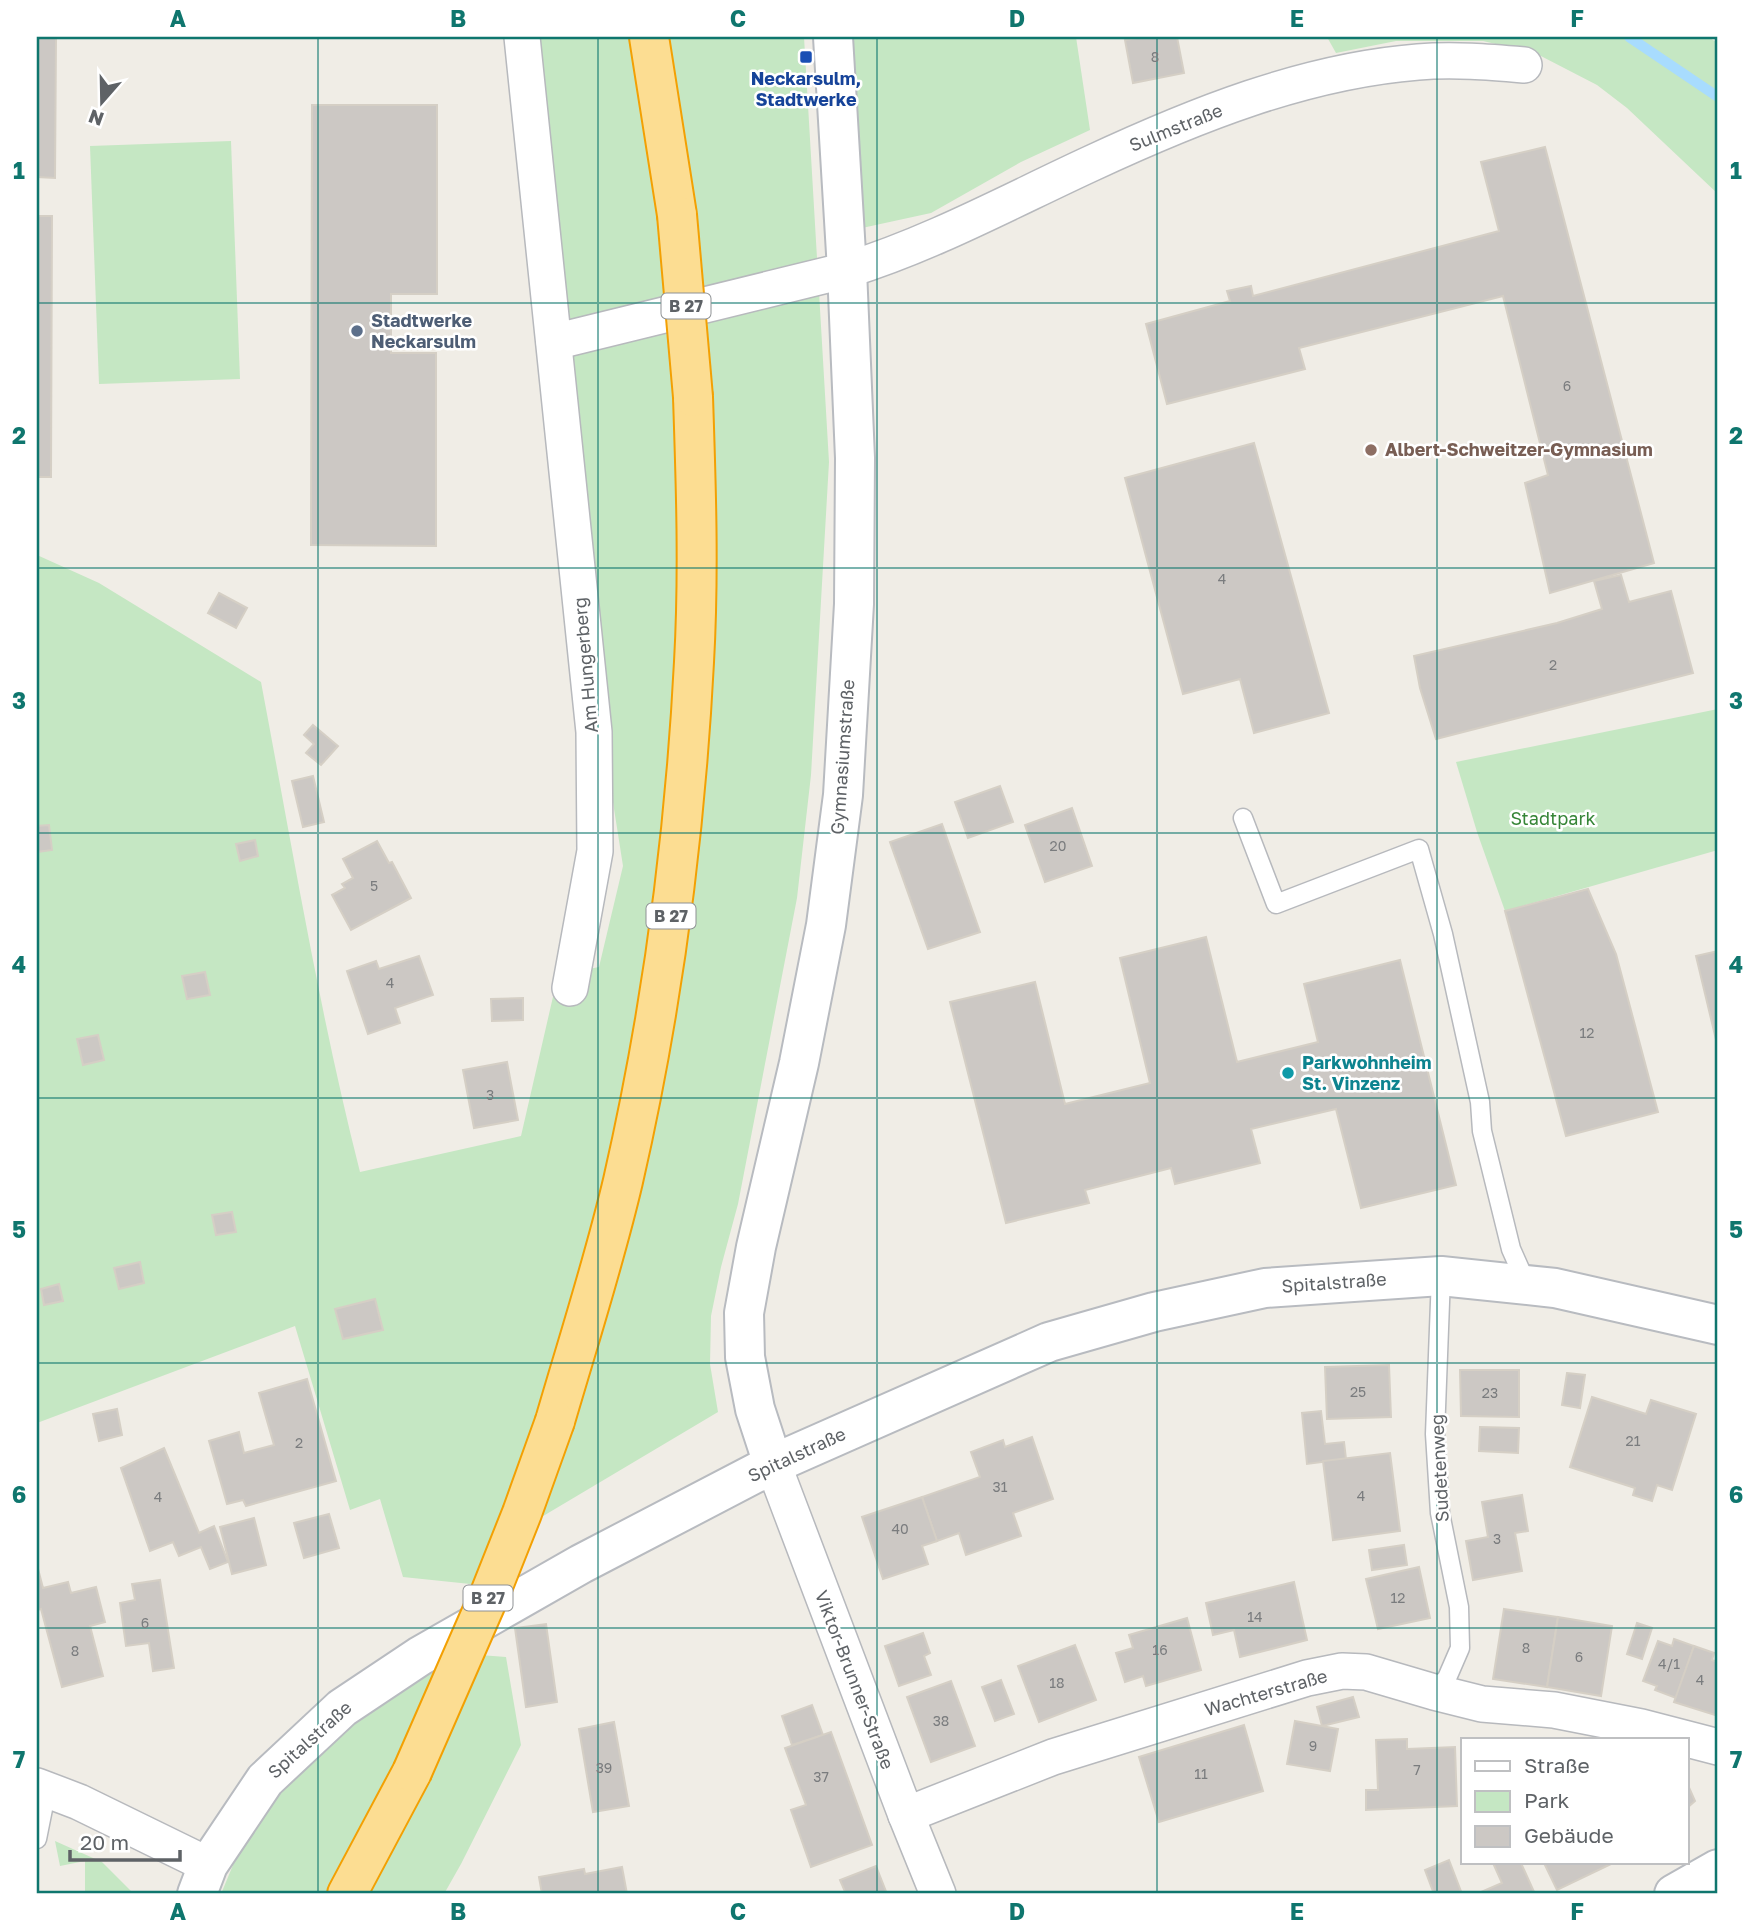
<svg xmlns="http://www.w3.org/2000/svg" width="1755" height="1931" viewBox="0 0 1755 1931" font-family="'Golos Text',sans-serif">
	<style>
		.green { fill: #c5e7c3 }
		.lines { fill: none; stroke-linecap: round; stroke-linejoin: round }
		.stream { stroke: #a8dcfe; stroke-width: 10 }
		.building { fill: #ccc8c4; stroke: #d5cfc5; stroke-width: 2 }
		.lane-casing { stroke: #b7b9bd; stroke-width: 21 }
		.street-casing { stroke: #b7b9bd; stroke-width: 38 }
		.secondary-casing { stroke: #b8bbc0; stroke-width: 42 }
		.highway-casing { stroke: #f3a003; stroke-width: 42 }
		.lane { stroke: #fff; stroke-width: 18 }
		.street { stroke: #fff; stroke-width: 35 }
		.secondary { stroke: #fff; stroke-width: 38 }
		.highway { stroke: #fcdd92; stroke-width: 38 }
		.highway-bridge-casing { stroke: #f3a003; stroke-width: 42; stroke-linecap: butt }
		.highway-bridge { stroke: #fcdd92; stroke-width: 38 }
		.grid { fill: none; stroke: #0f766e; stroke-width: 2; stroke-opacity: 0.55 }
		.transit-dot { fill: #1a4fb4; stroke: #fff; stroke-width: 2.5 }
		.service-dot { fill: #5c6f8a; stroke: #fff; stroke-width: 2.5 }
		.education-dot { fill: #8d6e63; stroke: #fff; stroke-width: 2.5 }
		.culture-dot { fill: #0f9aa8; stroke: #fff; stroke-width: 2.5 }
		.labels { text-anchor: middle; stroke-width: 5; stroke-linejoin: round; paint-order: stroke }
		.number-label { font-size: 14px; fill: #7a7c7e }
		.shield { fill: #fff; stroke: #8e9194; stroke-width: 2 }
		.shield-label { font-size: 16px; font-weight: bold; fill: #5e6266 }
		.transit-label { font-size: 18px; font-weight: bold; fill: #164399; stroke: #fff }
		.street-label { font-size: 18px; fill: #5e6266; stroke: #fff }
		.service-label { font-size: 18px; font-weight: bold; fill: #4e5e75; stroke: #fff; text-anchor: start }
		.education-label { font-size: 18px; font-weight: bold; fill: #785e54; stroke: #fff; text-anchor: start }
		.park-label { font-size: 18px; fill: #368537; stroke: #fff }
		.culture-label { font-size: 18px; font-weight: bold; fill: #0d838f; stroke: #fff; text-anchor: start }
		.neatline { fill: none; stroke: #0f766e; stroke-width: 2.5 }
		.grid-label { font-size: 23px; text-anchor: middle; font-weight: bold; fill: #0f766e }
	</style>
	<rect width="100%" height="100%" fill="#f0ede6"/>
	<g class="green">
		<path d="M536 37H804L829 462 811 775 797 898 738 1204 721 1267 711 1316 710 1364 718 1412 523 1528 467 1654 506 1657 521 1745 461 1864 444 1894H221L233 1865 276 1790 400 1685 452 1657 480 1585 403 1577 380 1499 350 1510 295 1326 37 1423V555L99 583 261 682C292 846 319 1011 360 1172L521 1136 558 975 599 967 623 866 601 726Z"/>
		<path d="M850 37H1076L1090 130 1021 162 931 213 862 228Z"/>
		<path d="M1327 37H1708L1718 43V194L1627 108 1597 85 1537 54 1483 41H1396L1336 53Z"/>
		<path d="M231 141 240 379 99 384 90 146Z"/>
		<path d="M1718 709V850L1505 911 1477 832 1456 762Z"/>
		<path d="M55 1841 102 1862 134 1894H85V1861L60 1866Z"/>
	</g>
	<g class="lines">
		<path class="stream" d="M1629 37 1718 97"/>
	</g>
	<g class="building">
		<path d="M37 37H56L55 178 37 177Z"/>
		<path d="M1144 37H1177L1184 73 1133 83 1125 40Z"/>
		<path d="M312 105H437V294H391V353H436V546L311 545Z"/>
		<path d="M1545 147 1654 563 1550 593 1525 483 1548 475 1503 296 1299 348 1305 369 1167 404 1146 324 1230 301 1227 291 1251 286 1253 296 1499 231 1481 162Z"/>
		<path d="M37 216H52L51 477H37Z"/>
		<path d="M1254 443 1329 713 1254 733 1240 679 1183 694 1125 478Z"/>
		<path d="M1621 575 1629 602 1671 591 1693 673 1436 739 1420 688 1414 656 1557 623 1602 609 1594 581Z"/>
		<path d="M219 593 247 608 236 628 208 613Z"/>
		<path d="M313 725 338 746 321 765 306 753 314 744 304 735Z"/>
		<path d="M313 776 324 822 303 827 292 781Z"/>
		<path d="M1000 786 1013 822 968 838 955 802Z"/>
		<path d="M1072 808 1092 866 1045 882 1025 825Z"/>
		<path d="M942 824 980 932 928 949 890 842Z"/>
		<path d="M49 825 52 850 37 852V826Z"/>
		<path d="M255 840 258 856 240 861 236 844Z"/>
		<path d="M377 841 389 863 392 862 411 898 351 930 332 895 345 888 342 884 353 878 343 859Z"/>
		<path d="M1588 889 1616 954 1658 1112 1566 1136 1505 911Z"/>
		<path d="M1206 937 1237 1062 1318 1042 1304 984 1400 960 1456 1185 1361 1208 1336 1109 1251 1129 1260 1163 1175 1184 1171 1168 1085 1190 1089 1203 1006 1223 950 1002 1035 982 1065 1104 1150 1083 1120 958Z"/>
		<path d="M1718 951V1048L1696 956Z"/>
		<path d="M419 956 433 995 395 1008 400 1023 368 1034 347 971 376 961 379 969Z"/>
		<path d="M205 972 210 995 187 999 182 976Z"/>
		<path d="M523 998V1020L492 1021 491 999Z"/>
		<path d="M98 1035 104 1060 83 1065 77 1039Z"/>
		<path d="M507 1062 518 1120 474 1128 463 1070Z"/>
		<path d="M232 1212 236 1232 216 1235 212 1215Z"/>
		<path d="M140 1262 144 1283 119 1289 114 1268Z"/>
		<path d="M59 1284 63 1301 44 1305 41 1289Z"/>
		<path d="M375 1299 383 1330 343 1339 335 1309Z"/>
		<path d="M1389 1365 1391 1417 1327 1419 1325 1367Z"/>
		<path d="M1460 1370H1519V1417L1461 1416Z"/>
		<path d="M1567 1373 1585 1375 1580 1408 1562 1405Z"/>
		<path d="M307 1379 336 1481 246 1506 243 1500 227 1504 209 1441 239 1432 244 1453 274 1445 259 1393Z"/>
		<path d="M1592 1397 1646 1414 1651 1400 1696 1414 1672 1490 1657 1485 1652 1501 1633 1495 1635 1488 1570 1467Z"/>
		<path d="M117 1409 122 1435 99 1441 93 1414Z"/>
		<path d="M1321 1411 1325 1444 1344 1442 1346 1459 1307 1464 1302 1413Z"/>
		<path d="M1480 1427 1519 1428 1518 1453 1479 1451Z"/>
		<path d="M1032 1437 1053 1499 1013 1513 1021 1536 966 1555 959 1533 937 1541 922 1497 980 1477 971 1452 1003 1440 1005 1447Z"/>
		<path d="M164 1448 199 1533 214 1526 228 1562 210 1569 201 1547 179 1556 173 1542 150 1551 121 1468Z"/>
		<path d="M1390 1453 1400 1531 1333 1540 1323 1461Z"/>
		<path d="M1522 1495 1528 1531 1515 1533 1522 1571 1473 1580 1466 1541 1488 1537 1482 1502Z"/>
		<path d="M922 1497 937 1541 922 1546 928 1564 883 1579 862 1517Z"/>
		<path d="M329 1514 339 1548 304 1558 294 1523Z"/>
		<path d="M254 1518 266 1565 232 1574 220 1527Z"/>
		<path d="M1404 1545 1407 1565 1372 1570 1369 1550Z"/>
		<path d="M37 1565 43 1588 68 1582 71 1593 96 1587 105 1622 90 1626 103 1676 62 1687 41 1609 37 1610Z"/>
		<path d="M1419 1567 1430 1618 1378 1629 1366 1579Z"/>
		<path d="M160 1580 174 1668 153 1671 149 1643 126 1646 120 1603 135 1600 132 1584Z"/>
		<path d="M1294 1582 1307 1640 1240 1657 1234 1630 1213 1635 1206 1603Z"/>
		<path d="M1504 1609 1558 1617 1547 1687 1493 1679Z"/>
		<path d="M1558 1617 1612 1626 1601 1696 1547 1687Z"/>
		<path d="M1187 1618 1201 1670 1146 1686 1143 1676 1125 1682 1116 1653 1133 1648 1129 1635Z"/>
		<path d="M1637 1623 1652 1628 1642 1659 1627 1654Z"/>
		<path d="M546 1624 557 1702 526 1707 515 1628Z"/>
		<path d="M923 1633 930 1653 924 1656 931 1675 899 1686 885 1646Z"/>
		<path d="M1674 1639 1694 1646 1676 1698 1655 1690 1657 1686 1643 1681 1658 1641 1672 1646Z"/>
		<path d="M1075 1645 1096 1700 1039 1722 1018 1666Z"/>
		<path d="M1694 1646 1714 1653 1712 1660 1718 1662V1716L1674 1702Z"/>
		<path d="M1001 1680 1014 1714 995 1721 982 1687Z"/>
		<path d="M951 1681 975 1746 931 1762 907 1697Z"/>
		<path d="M1353 1697 1359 1717 1322 1726 1317 1707Z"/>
		<path d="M812 1705 823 1735 792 1745 782 1716Z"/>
		<path d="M1295 1721 1338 1729 1330 1771 1287 1764Z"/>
		<path d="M614 1722 629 1806 593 1812 579 1729Z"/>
		<path d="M1244 1725 1263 1791 1159 1822 1139 1757Z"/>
		<path d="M831 1732 872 1845 811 1867 791 1810 806 1805 785 1748Z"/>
		<path d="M1407 1739V1749L1455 1747 1457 1806 1366 1810V1790H1378L1376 1740Z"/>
		<path d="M1687 1783 1695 1801 1687 1808Z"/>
		<path d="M1449 1860 1462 1894H1434L1425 1870Z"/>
		<path d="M1493 1863H1521L1535 1894H1482L1481 1892 1502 1883Z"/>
		<path d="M1544 1863H1613L1557 1890Z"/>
		<path d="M876 1866 887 1894H846L840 1880Z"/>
		<path d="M622 1867 627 1894H542L539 1877 584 1869 585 1874Z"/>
	</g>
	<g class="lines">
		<g class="lane-casing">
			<g id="lane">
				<path d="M1243 818 1276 904 1419 849 1443 934 1480 1102 1482 1131 1511 1249 1527 1285"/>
				<path d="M1434 1692 1447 1678 1460 1648 1459 1607 1440 1513 1435 1434 1441 1276"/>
				<path d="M37 1839 47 1789"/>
			</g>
		</g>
		<g class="street-casing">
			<g id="street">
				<path d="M522 37 594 732 595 851 570 988"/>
				<path d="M554 342 847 270C931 244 1010 201 1090 164 1193 116 1304 71 1418 62 1453 59 1489 62 1524 65"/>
				<path d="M773 1464 906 1815 938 1894"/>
				<path d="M37 1786 79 1802 208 1865"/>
				<path d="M906 1815 1053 1757 1307 1678 1342 1671 1366 1672 1434 1692 1482 1704 1554 1710 1641 1727 1718 1747"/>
			</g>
		</g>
		<g class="secondary-casing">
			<g id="secondary">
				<path d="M773 1464 755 1409 745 1357 744 1313 756 1247 799 1063 826 925 843 795 854 604 855 458 847 270 833 37"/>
				<path d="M197 1894 208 1865 265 1780 342 1708 420 1656 581 1564 773 1464 1049 1342 1154 1312 1265 1288 1441 1276 1555 1288 1718 1325"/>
				<path d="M1674 1894 1718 1869"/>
			</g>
		</g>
		<g class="highway-casing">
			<g id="highway">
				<path d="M649 37 677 215"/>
				<path d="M555 1421C578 1342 604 1262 623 1181 662 1011 685 837 694 662 699 574 696 485 693 397"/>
				<path d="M347 1894 412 1772"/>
			</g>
		</g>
		<use href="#lane" class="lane"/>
		<use href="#street" class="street"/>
		<use href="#secondary" class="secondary"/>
		<use href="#highway" class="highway"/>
		<g class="highway-bridge-casing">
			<g id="highway-bridge">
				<path d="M677 215 693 397"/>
				<path d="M412 1772 489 1596 522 1513 555 1421"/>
			</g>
		</g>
		<use href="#highway-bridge" class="highway-bridge"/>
	</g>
	<path class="grid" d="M318 37V1894M598 37V1894M877 37V1894M1157 37V1894M1437 37V1894M37 303H1718M37 568H1718M37 833H1718M37 1098H1718M37 1363H1718M37 1628H1718"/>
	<rect class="transit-dot" x="799" y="50" width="14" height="14" rx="3.5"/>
	<circle class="service-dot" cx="357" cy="331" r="7"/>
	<circle class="education-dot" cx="1371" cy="450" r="7"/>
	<circle class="culture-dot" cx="1288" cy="1073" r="7"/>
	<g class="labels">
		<g class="number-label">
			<text x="1155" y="62">8</text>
			<text x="1567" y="391">6</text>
			<text x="1222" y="584">4</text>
			<text x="1553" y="670">2</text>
			<text x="1058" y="851">20</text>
			<text x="374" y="891">5</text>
			<text x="390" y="988">4</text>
			<text x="1587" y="1038">12</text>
			<text x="490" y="1100">3</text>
			<text x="1358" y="1397">25</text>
			<text x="1490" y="1398">23</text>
			<text x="1633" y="1446">21</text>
			<text x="299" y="1448">2</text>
			<text x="1000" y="1492">31</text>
			<text x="1361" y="1501">4</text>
			<text x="158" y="1502">4</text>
			<text x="900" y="1534">40</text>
			<text x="1497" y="1544">3</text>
			<text x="1398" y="1603">12</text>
			<text x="1255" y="1622">14</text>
			<text x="145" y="1628">6</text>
			<text x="1526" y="1653">8</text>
			<text x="1160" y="1655">16</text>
			<text x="75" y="1656">8</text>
			<text x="1579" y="1662">6</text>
			<text x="1669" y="1669">4/1</text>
			<text x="1700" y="1685">4</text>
			<text x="1057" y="1688">18</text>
			<text x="941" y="1726">38</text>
			<text x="1313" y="1751">9</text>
			<text x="604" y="1773">39</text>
			<text x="1417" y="1775">7</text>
			<text x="1201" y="1779">11</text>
			<text x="821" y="1782">37</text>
		</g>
		<g class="shield">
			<rect x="661.5" y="293.5" width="49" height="25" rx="5"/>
			<rect x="646.5" y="903.5" width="49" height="25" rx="5"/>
			<rect x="463.5" y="1585.5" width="49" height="25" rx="5"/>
		</g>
		<g class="shield-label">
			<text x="686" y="312">B 27</text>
			<text x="671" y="922">B 27</text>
			<text x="488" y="1604">B 27</text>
		</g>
		<g class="transit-label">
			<text x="806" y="85">Neckarsulm,<tspan x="806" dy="21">Stadtwerke</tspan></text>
		</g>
		<g class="street-label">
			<text transform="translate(1176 128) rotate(-22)" y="6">Sulmstraße</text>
			<text transform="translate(586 665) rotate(-95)" y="6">Am Hungerberg</text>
			<text transform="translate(843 757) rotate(-86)" y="6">Gymnasiumstraße</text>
			<text transform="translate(1334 1283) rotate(-4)" y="6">Spitalstraße</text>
			<text transform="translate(797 1455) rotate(-25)" y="6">Spitalstraße</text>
			<text transform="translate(1440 1468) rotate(-93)" y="6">Sudetenweg</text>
			<text transform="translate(854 1680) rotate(69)" y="6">Viktor-Brunner-Straße</text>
			<text transform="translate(1266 1693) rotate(-16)" y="6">Wachterstraße</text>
			<text transform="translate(310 1740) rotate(-42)" y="6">Spitalstraße</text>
		</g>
		<g class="service-label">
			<text x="371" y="327">Stadtwerke<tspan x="371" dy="21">Neckarsulm</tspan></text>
		</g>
		<g class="education-label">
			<text x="1385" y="456">Albert-Schweitzer-Gymnasium</text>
		</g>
		<g class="park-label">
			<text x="1553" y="825">Stadtpark</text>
		</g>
		<g class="culture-label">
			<text x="1302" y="1069">Parkwohnheim<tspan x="1302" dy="21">St. Vinzenz</tspan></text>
		</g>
	</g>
	<rect width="1755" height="1931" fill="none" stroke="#ffffff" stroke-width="77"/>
	<rect x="1461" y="1738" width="228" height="126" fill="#ffffff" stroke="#bfc0c2" stroke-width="2"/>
	<rect x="1475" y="1761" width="35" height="10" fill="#ffffff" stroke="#bfc0c2" stroke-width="2"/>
	<text x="1524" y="1773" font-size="21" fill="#5e6266">Straße</text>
	<rect x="1475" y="1791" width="35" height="21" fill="#c5e7c3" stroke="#bfc0c2" stroke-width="2"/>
	<text x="1524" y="1808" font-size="21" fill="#5e6266">Park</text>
	<rect x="1475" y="1826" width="35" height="21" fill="#ccc8c4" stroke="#bfc0c2" stroke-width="2"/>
	<text x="1524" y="1843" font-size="21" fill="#5e6266">Gebäude</text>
	<g transform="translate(102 102) rotate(200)" stroke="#ffffff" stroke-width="5" paint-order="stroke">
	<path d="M0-5L12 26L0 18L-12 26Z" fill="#5e6266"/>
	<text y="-10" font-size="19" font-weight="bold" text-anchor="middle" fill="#5e6266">N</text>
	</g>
	<path d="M70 1850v10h110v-10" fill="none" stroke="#5e6266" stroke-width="3.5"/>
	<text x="80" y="1850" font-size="21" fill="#5e6266" stroke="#ffffff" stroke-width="5" paint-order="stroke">20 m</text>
	<rect x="38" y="38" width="1678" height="1854" class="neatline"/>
	<g class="grid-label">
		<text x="178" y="27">A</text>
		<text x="458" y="27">B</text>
		<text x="738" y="27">C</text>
		<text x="1017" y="27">D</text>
		<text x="1297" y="27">E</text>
		<text x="1577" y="27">F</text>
		<text x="19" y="179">1</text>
		<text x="1736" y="179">1</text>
		<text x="19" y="444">2</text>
		<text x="1736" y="444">2</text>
		<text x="19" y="709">3</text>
		<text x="1736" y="709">3</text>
		<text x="19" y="973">4</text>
		<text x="1736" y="973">4</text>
		<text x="19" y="1238">5</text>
		<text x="1736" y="1238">5</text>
		<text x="19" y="1503">6</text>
		<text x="1736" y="1503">6</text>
		<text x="19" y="1768">7</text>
		<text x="1736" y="1768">7</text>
		<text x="178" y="1920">A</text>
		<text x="458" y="1920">B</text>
		<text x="738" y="1920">C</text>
		<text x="1017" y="1920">D</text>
		<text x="1297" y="1920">E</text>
		<text x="1577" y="1920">F</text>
	</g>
</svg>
